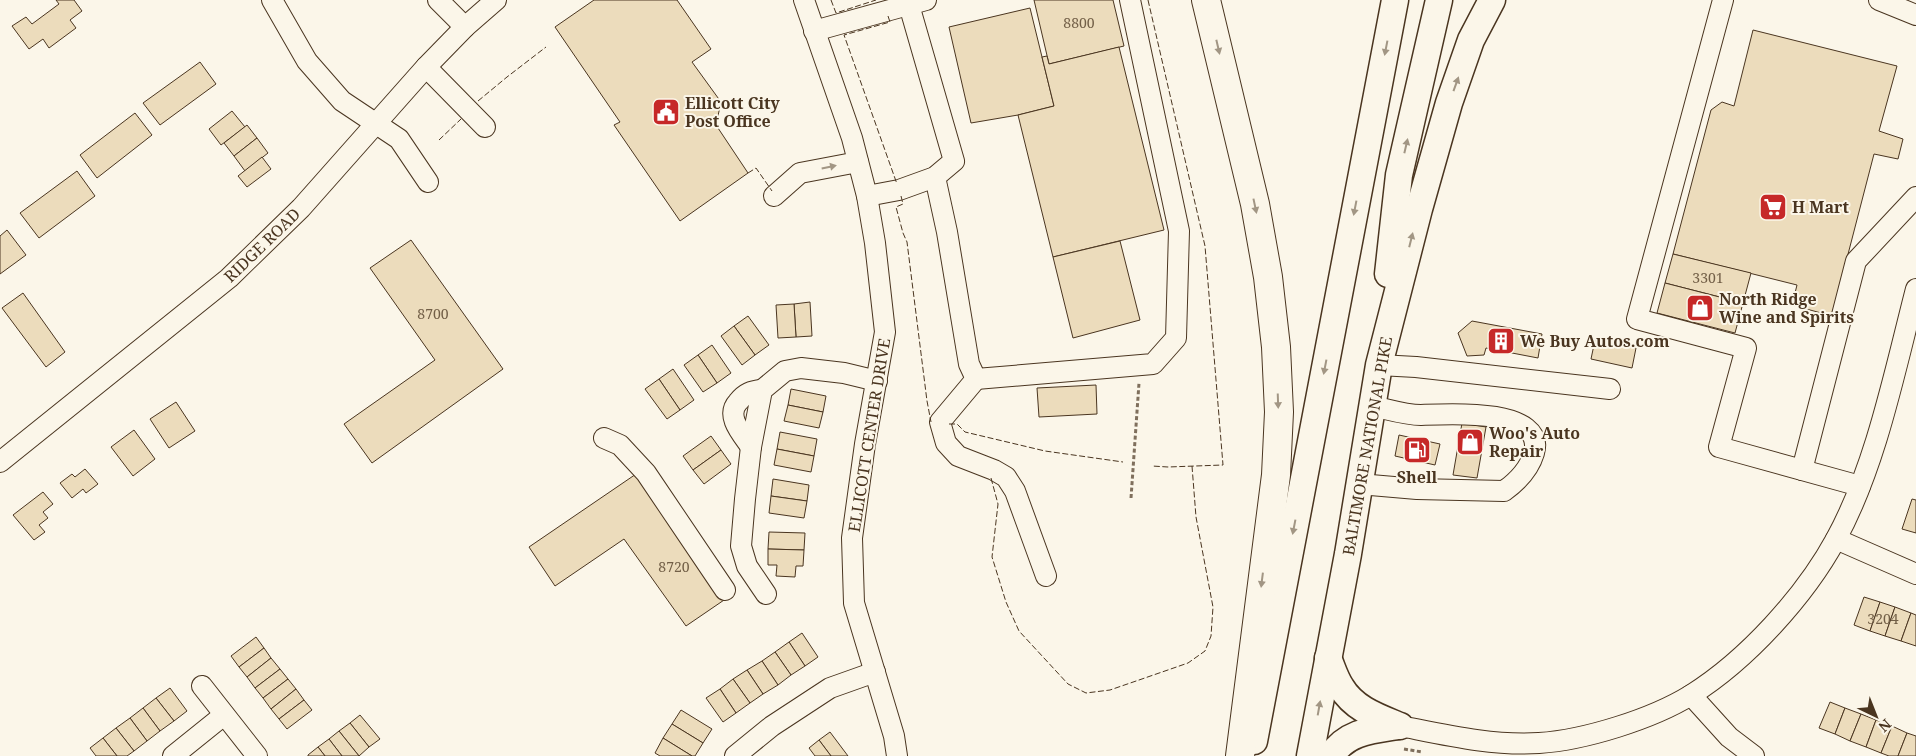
<svg xmlns="http://www.w3.org/2000/svg" width="1916" height="756" viewBox="0 0 1916 756" font-family="'Noto Serif',serif">
	<style>
		.building { fill: #ecdcbc; stroke: #4a3520 }
		.lines { fill: none; stroke-linecap: round; stroke-linejoin: round }
		.minor-casing { stroke: #4a3520; stroke-width: 22 }
		.major-casing { stroke: #4a3520; stroke-width: 29 }
		.highway-casing { stroke: #4a3520; stroke-width: 30 }
		.path { stroke: #7f6f5c; stroke-width: 3; stroke-dasharray: 4 2.5; stroke-linecap: butt }
		.minor { stroke: #fbf6e9; stroke-width: 20 }
		.major { stroke: #fbf6e9; stroke-width: 26 }
		.highway { stroke: #fbf6e9; stroke-width: 28 }
		.fence { stroke: #4a3520; stroke-width: 1; stroke-dasharray: 6 2.5; stroke-linecap: butt }
		.oneway { fill: #a29684 }
		.labels { text-anchor: middle; stroke-width: 4; stroke-linejoin: round; paint-order: stroke }
		.number-label { font-size: 14px; fill: #725f47 }
		.poi-label { font-size: 16px; font-weight: bold; fill: #4a3520; stroke: #fbf6e9; text-anchor: start }
		.street-label { font-size: 16px; fill: #4a3520; stroke: #fbf6e9 }
	</style>
	<rect width="100%" height="100%" fill="#fbf6e9"/>
	<g class="building">
		<path d="M56 0H74L82 11 70 20 76 28 49 48 43 39 29 49 12 26 26 17 32 24 59 4Z"/>
		<path d="M594 0H677L711 49 692 62 721 102 716 125 748 173 680 221 614 125 620 122 555 27Z"/>
		<path d="M1034 0H1113L1124 46 1049 64Z"/>
		<path d="M1030 8 1054 106 1018 115 971 123 949 27Z"/>
		<path d="M1753 30 1897 66 1879 131 1903 139 1898 159 1874 154 1832 316 1792 305 1797 285 1673 254 1711 110 1722 102 1734 106Z"/>
		<path d="M1119 47 1164 230 1053 257 1018 115 1054 106 1042 57 1047 56 1049 64Z"/>
		<path d="M200 62 216 84 160 125 143 103Z"/>
		<path d="M232 111 245 127 221 145 209 129Z"/>
		<path d="M135 113 152 135 97 178 80 155Z"/>
		<path d="M247 125 257 138 234 156 224 143Z"/>
		<path d="M257 138 268 153 245 171 234 156Z"/>
		<path d="M262 157 271 169 247 187 238 176Z"/>
		<path d="M77 171 95 196 39 238 20 213Z"/>
		<path d="M7 230 26 255 0 274V236Z"/>
		<path d="M411 240 503 369 372 463 344 424 435 360 370 268Z"/>
		<path d="M1120 241 1140 320 1073 338 1053 257Z"/>
		<path d="M1673 254 1751 273 1743 303 1665 283Z"/>
		<path d="M1665 283 1743 303 1735 333 1657 313Z"/>
		<path d="M23 293 65 352 46 367 2 308Z"/>
		<path d="M810 302 812 336 796 337 794 304Z"/>
		<path d="M794 304 796 337 778 338 776 305Z"/>
		<path d="M748 316 769 345 755 355 734 326Z"/>
		<path d="M1472 321 1542 334 1538 358 1486 348 1484 355 1467 356 1458 333Z"/>
		<path d="M734 326 755 355 742 365 721 336Z"/>
		<path d="M1595 340 1636 348 1632 368 1591 359Z"/>
		<path d="M712 345 731 373 717 383 698 355Z"/>
		<path d="M698 355 717 383 703 392 684 365Z"/>
		<path d="M673 369 694 400 680 410 659 379Z"/>
		<path d="M659 379 680 410 667 419 645 389Z"/>
		<path d="M1096 385 1097 414 1039 417 1037 388Z"/>
		<path d="M791 389 826 396 823 412 788 405Z"/>
		<path d="M176 402 195 431 169 448 150 419Z"/>
		<path d="M788 405 823 412 819 428 784 421Z"/>
		<path d="M1462 423 1486 427 1477 478 1453 475Z"/>
		<path d="M134 430 155 459 133 476 111 447Z"/>
		<path d="M780 432 817 439 814 456 777 449Z"/>
		<path d="M1399 435 1440 444 1435 465 1395 456Z"/>
		<path d="M711 436 721 450 693 470 683 456Z"/>
		<path d="M777 449 814 456 811 472 774 465Z"/>
		<path d="M721 450 731 464 704 484 693 470Z"/>
		<path d="M85 469 98 484 86 493 83 489 72 498 60 483 72 474 75 477Z"/>
		<path d="M639 472 727 598 686 626 624 539 555 586 529 547Z"/>
		<path d="M773 479 809 485 807 501 771 496Z"/>
		<path d="M43 492 53 504 43 512 48 518 39 525 45 532 34 540 13 515Z"/>
		<path d="M771 496 807 501 804 518 769 513Z"/>
		<path d="M1912 499 1916 500V533L1902 529Z"/>
		<path d="M769 532 805 533 804 550 768 549Z"/>
		<path d="M768 549 804 550 803 566H796L795 577 776 576 777 565H768Z"/>
		<path d="M1864 597 1880 602 1870 631 1854 625Z"/>
		<path d="M1880 602 1895 607 1885 636 1870 631Z"/>
		<path d="M1895 607 1911 613 1901 641 1885 636Z"/>
		<path d="M1911 613 1916 615V646L1901 641Z"/>
		<path d="M802 633 818 657 805 666 789 642Z"/>
		<path d="M256 637 264 648 239 667 231 656Z"/>
		<path d="M789 642 805 666 791 675 775 652Z"/>
		<path d="M264 648 271 658 247 677 239 667Z"/>
		<path d="M775 652 791 675 778 685 762 661Z"/>
		<path d="M271 658 280 669 255 688 247 677Z"/>
		<path d="M762 661 778 685 763 694 747 670Z"/>
		<path d="M280 669 288 679 263 698 255 688Z"/>
		<path d="M747 670 763 694 750 703 733 679Z"/>
		<path d="M288 679 296 689 271 709 263 698Z"/>
		<path d="M733 679 750 703 736 713 720 689Z"/>
		<path d="M170 688 187 711 174 721 156 698Z"/>
		<path d="M296 689 304 700 279 719 271 709Z"/>
		<path d="M720 689 736 713 723 722 706 698Z"/>
		<path d="M156 698 174 721 160 731 143 708Z"/>
		<path d="M304 700 312 710 287 729 279 719Z"/>
		<path d="M1830 702 1845 708 1835 734 1819 728Z"/>
		<path d="M143 708 160 731 147 741 130 718Z"/>
		<path d="M1845 708 1861 714 1850 741 1835 734Z"/>
		<path d="M681 710 712 729 703 743 672 724Z"/>
		<path d="M1861 714 1876 720 1866 747 1850 741Z"/>
		<path d="M360 715 380 739 369 747 350 723Z"/>
		<path d="M130 718 147 741 134 751 116 728Z"/>
		<path d="M1876 720 1892 726 1881 753 1866 747Z"/>
		<path d="M350 723 369 747 359 756 339 731Z"/>
		<path d="M672 724 703 743 695 756H692L663 738Z"/>
		<path d="M1892 726 1907 733 1898 756H1889L1881 753Z"/>
		<path d="M116 728 134 751 127 756H117L103 738Z"/>
		<path d="M339 731 359 756H342L329 739Z"/>
		<path d="M830 732 848 756H831L819 740Z"/>
		<path d="M1907 733 1916 736V756H1898Z"/>
		<path d="M103 738 117 756H96L90 748Z"/>
		<path d="M663 738 692 756H660L655 753Z"/>
		<path d="M329 739 342 756H325L318 747Z"/>
		<path d="M819 740 831 756H815L809 748Z"/>
		<path d="M318 747 325 756H308V755Z"/>
	</g>
	<g class="lines">
		<g class="minor-casing">
			<g id="minor">
				<path d="M272 0 307 61 342 101 399 139 428 182"/>
				<path d="M438 0 465 27"/>
				<path d="M804 0 852 138 867 196 875 243 885 332 865 444 852 538 854 603 894 736 897 756"/>
				<path d="M1723 0 1637 319 1746 348 1719 447 1860 486"/>
				<path d="M1879 0 1916 15"/>
				<path d="M814 31 926 0"/>
				<path d="M426 67 485 127"/>
				<path d="M935 177 947 232 969 364 976 379 1153 364 1176 338 1179 231 1130 0"/>
				<path d="M774 196 800 173 858 162"/>
				<path d="M867 196 899 190 935 177 954 161 909 5"/>
				<path d="M1379 365 1416 367 1610 389"/>
				<path d="M976 379 940 422 946 443 958 456 994 470 1006 477 1015 491 1046 576"/>
				<path d="M604 438 620 445 646 473 725 590"/>
				<path d="M751 447C742 434 725 416 738 402 745 393 751 391 762 390"/>
				<path d="M0 462 229 278 301 208 426 67 465 27 496 0"/>
				<path d="M1802 470 1856 261 1916 197"/>
				<path d="M1359 484 1417 489 1504 491C1518 481 1529 470 1534 453 1547 407 1445 414 1421 415 1405 415 1387 409 1372 406"/>
				<path d="M1836 539 1916 574"/>
				<path d="M766 594 747 566 741 546 745 499 751 447 762 390 785 371 801 368 844 373 877 381"/>
				<path d="M202 686 257 756"/>
				<path d="M1691 695 1729 737 1754 756"/>
				<path d="M1400 726C1446 735 1492 746 1539 743 1585 740 1652 719 1691 695 1747 660 1805 596 1836 539 1876 466 1895 370 1916 289"/>
				<path d="M173 756 224 715"/>
				<path d="M735 756 772 726 830 688 875 672"/>
			</g>
		</g>
		<g class="major-casing">
			<g id="major">
				<path d="M1388 274 1399 175 1439 0"/>
				<path d="M1328 658C1332 667 1335 678 1341 687 1354 709 1378 717 1400 726"/>
				<path d="M1254 741 1395 0"/>
				<path d="M1310 756 1348 554 1379 365 1419 209 1449 103 1471 40 1492 0"/>
				<path d="M1331 756C1346 732 1372 730 1398 726"/>
			</g>
		</g>
		<g class="highway-casing">
			<path id="highway" d="M1206 0 1255 204 1268 277 1276 347 1279 412 1276 475 1240 756"/>
		</g>
		<g class="path">
			<path d="M1131 498 1139 383"/>
			<path d="M1404 749 1422 752"/>
		</g>
		<use href="#minor" class="minor"/>
		<use href="#major" class="major"/>
		<use href="#highway" class="highway"/>
		<g class="fence">
			<path d="M831 0 836 13 876 0"/>
			<path d="M1148 0 1205 246 1223 465 1168 467 1152 466"/>
			<path d="M888 16 890 22 844 35 897 184"/>
			<path d="M478 101 507 77 546 47"/>
			<path d="M439 140 461 119"/>
			<path d="M748 173 756 168 772 191"/>
			<path d="M901 196 903 204 896 207 903 233 907 242 927 401 931 422"/>
			<path d="M949 424H957L965 432 1045 451 1123 462"/>
			<path d="M991 478 998 504 992 557 1006 602 1019 631 1068 684 1086 693 1110 690 1139 680 1188 663 1205 651 1211 636 1213 607 1196 517 1192 466"/>
		</g>
	</g>
	<defs><path id="oneway-solid" d="M-6-.8H1V-3.2L6.5 0L1 3.2V.8H-6Z" transform="scale(1.25)"/></defs>
	<g class="oneway">
		<use href="#oneway-solid" transform="translate(1218 47) rotate(77)"/>
		<use href="#oneway-solid" transform="translate(1386 48) rotate(101)"/>
		<use href="#oneway-solid" transform="translate(1456 84) rotate(-70)"/>
		<use href="#oneway-solid" transform="translate(1406 146) rotate(-77)"/>
		<use href="#oneway-solid" transform="translate(829 167) rotate(-12)"/>
		<use href="#oneway-solid" transform="translate(1255 206) rotate(78)"/>
		<use href="#oneway-solid" transform="translate(1355 208) rotate(101)"/>
		<use href="#oneway-solid" transform="translate(1411 240) rotate(-76)"/>
		<use href="#oneway-solid" transform="translate(1325 367) rotate(101)"/>
		<use href="#oneway-solid" transform="translate(1278 401) rotate(88)"/>
		<use href="#oneway-solid" transform="translate(1294 527) rotate(101)"/>
		<use href="#oneway-solid" transform="translate(1262 580) rotate(97)"/>
		<use href="#oneway-solid" transform="translate(1319 708) rotate(-80)"/>
	</g>
	<defs>
		<g id="civic-square" transform="scale(1.4375)"><rect x="-9" y="-9" width="18" height="18" rx="4" fill="#c62828" stroke="#fbf6e9"/><path d="M-.6-6.5H3V-4.5H.6V-3L4-1V1h2V6H-6V1h2V-1L-.6-3ZM-1.2 2.5V6h2.4V2.5Z" fill="#fff"/></g>
		<g id="supermarket-square" transform="scale(1.4375)"><rect x="-9" y="-9" width="18" height="18" rx="4" fill="#c62828" stroke="#fbf6e9"/><path d="M-6-5.5h2.5l.6 2H6L4.5 2H-2.5L-4.4-4H-6ZM-1.5 3.2a1.3 1.3 0 1 0 .1 0ZM3 3.2a1.3 1.3 0 1 0 .1 0Z" fill="#fff"/></g>
		<g id="shop-square" transform="scale(1.4375)"><rect x="-9" y="-9" width="18" height="18" rx="4" fill="#c62828" stroke="#fbf6e9"/><path d="M-5-2.5h2.3a2.7 3.5 0 0 1 5.4 0H5L5.5 6h-11ZM-1.5-2.5h3a1.5 2.3 0 0 0-3 0Z" fill="#fff"/></g>
		<g id="building-square" transform="scale(1.4375)"><rect x="-9" y="-9" width="18" height="18" rx="4" fill="#c62828" stroke="#fbf6e9"/><path d="M-4-6H4V6H1V3H-1V6H-4ZM-2.5-4.3h1.7v1.8h-1.7ZM.8-4.3h1.7v1.8H.8ZM-2.5-1h1.7V.8h-1.7ZM.8-1h1.7V.8H.8Z" fill="#fff"/></g>
		<g id="fuel-square" transform="scale(1.4375)"><rect x="-9" y="-9" width="18" height="18" rx="4" fill="#c62828" stroke="#fbf6e9"/><path d="M-5.5-6h7V0h2V4h1.3V-2.5L3-4.5l.8-.8L6-3V5H2.5V1h-1V6h-7ZM-4.2-4.7v3.2H.2V-4.7Z" fill="#fff"/></g>
	</defs>
	<g fill-rule="evenodd">
		<use href="#civic-square" x="666" y="112"/>
		<use href="#supermarket-square" x="1773" y="207"/>
		<use href="#shop-square" x="1700" y="308"/>
		<use href="#building-square" x="1501" y="341"/>
		<use href="#shop-square" x="1470" y="442"/>
		<use href="#fuel-square" x="1417" y="450"/>
	</g>
	<g class="labels">
		<g class="number-label">
			<text x="1079" y="28">8800</text>
			<text x="1708" y="283">3301</text>
			<text x="433" y="319">8700</text>
			<text x="674" y="572">8720</text>
			<text x="1883" y="624">3204</text>
		</g>
		<g class="poi-label">
			<text x="685" y="109">Ellicott City<tspan x="685" dy="18">Post Office</tspan></text>
			<text x="1792" y="213">H Mart</text>
			<text x="1719" y="305">North Ridge<tspan x="1719" dy="18">Wine and Spirits</tspan></text>
			<text x="1520" y="347">We Buy Autos.com</text>
			<text x="1489" y="439">Woo's Auto<tspan x="1489" dy="18">Repair</tspan></text>
			<text x="1417" y="483" text-anchor="middle">Shell</text>
		</g>
		<g class="street-label">
			<text transform="translate(262 245) rotate(-44)" y="6">RIDGE ROAD</text>
			<text transform="translate(869 435) rotate(-81)" y="6">ELLICOTT CENTER DRIVE</text>
			<text transform="translate(1367 446) rotate(-80)" y="6">BALTIMORE NATIONAL PIKE</text>
		</g>
	</g>
	<g transform="translate(1876 716) rotate(137)" stroke="#fbf6e9" stroke-width="4" paint-order="stroke">
	<path d="M0-4L9 19L0 12L-9 19Z" fill="#4a3520"/>
	<text y="-8" font-size="14" font-weight="bold" text-anchor="middle" fill="#4a3520">N</text>
	</g>
</svg>
